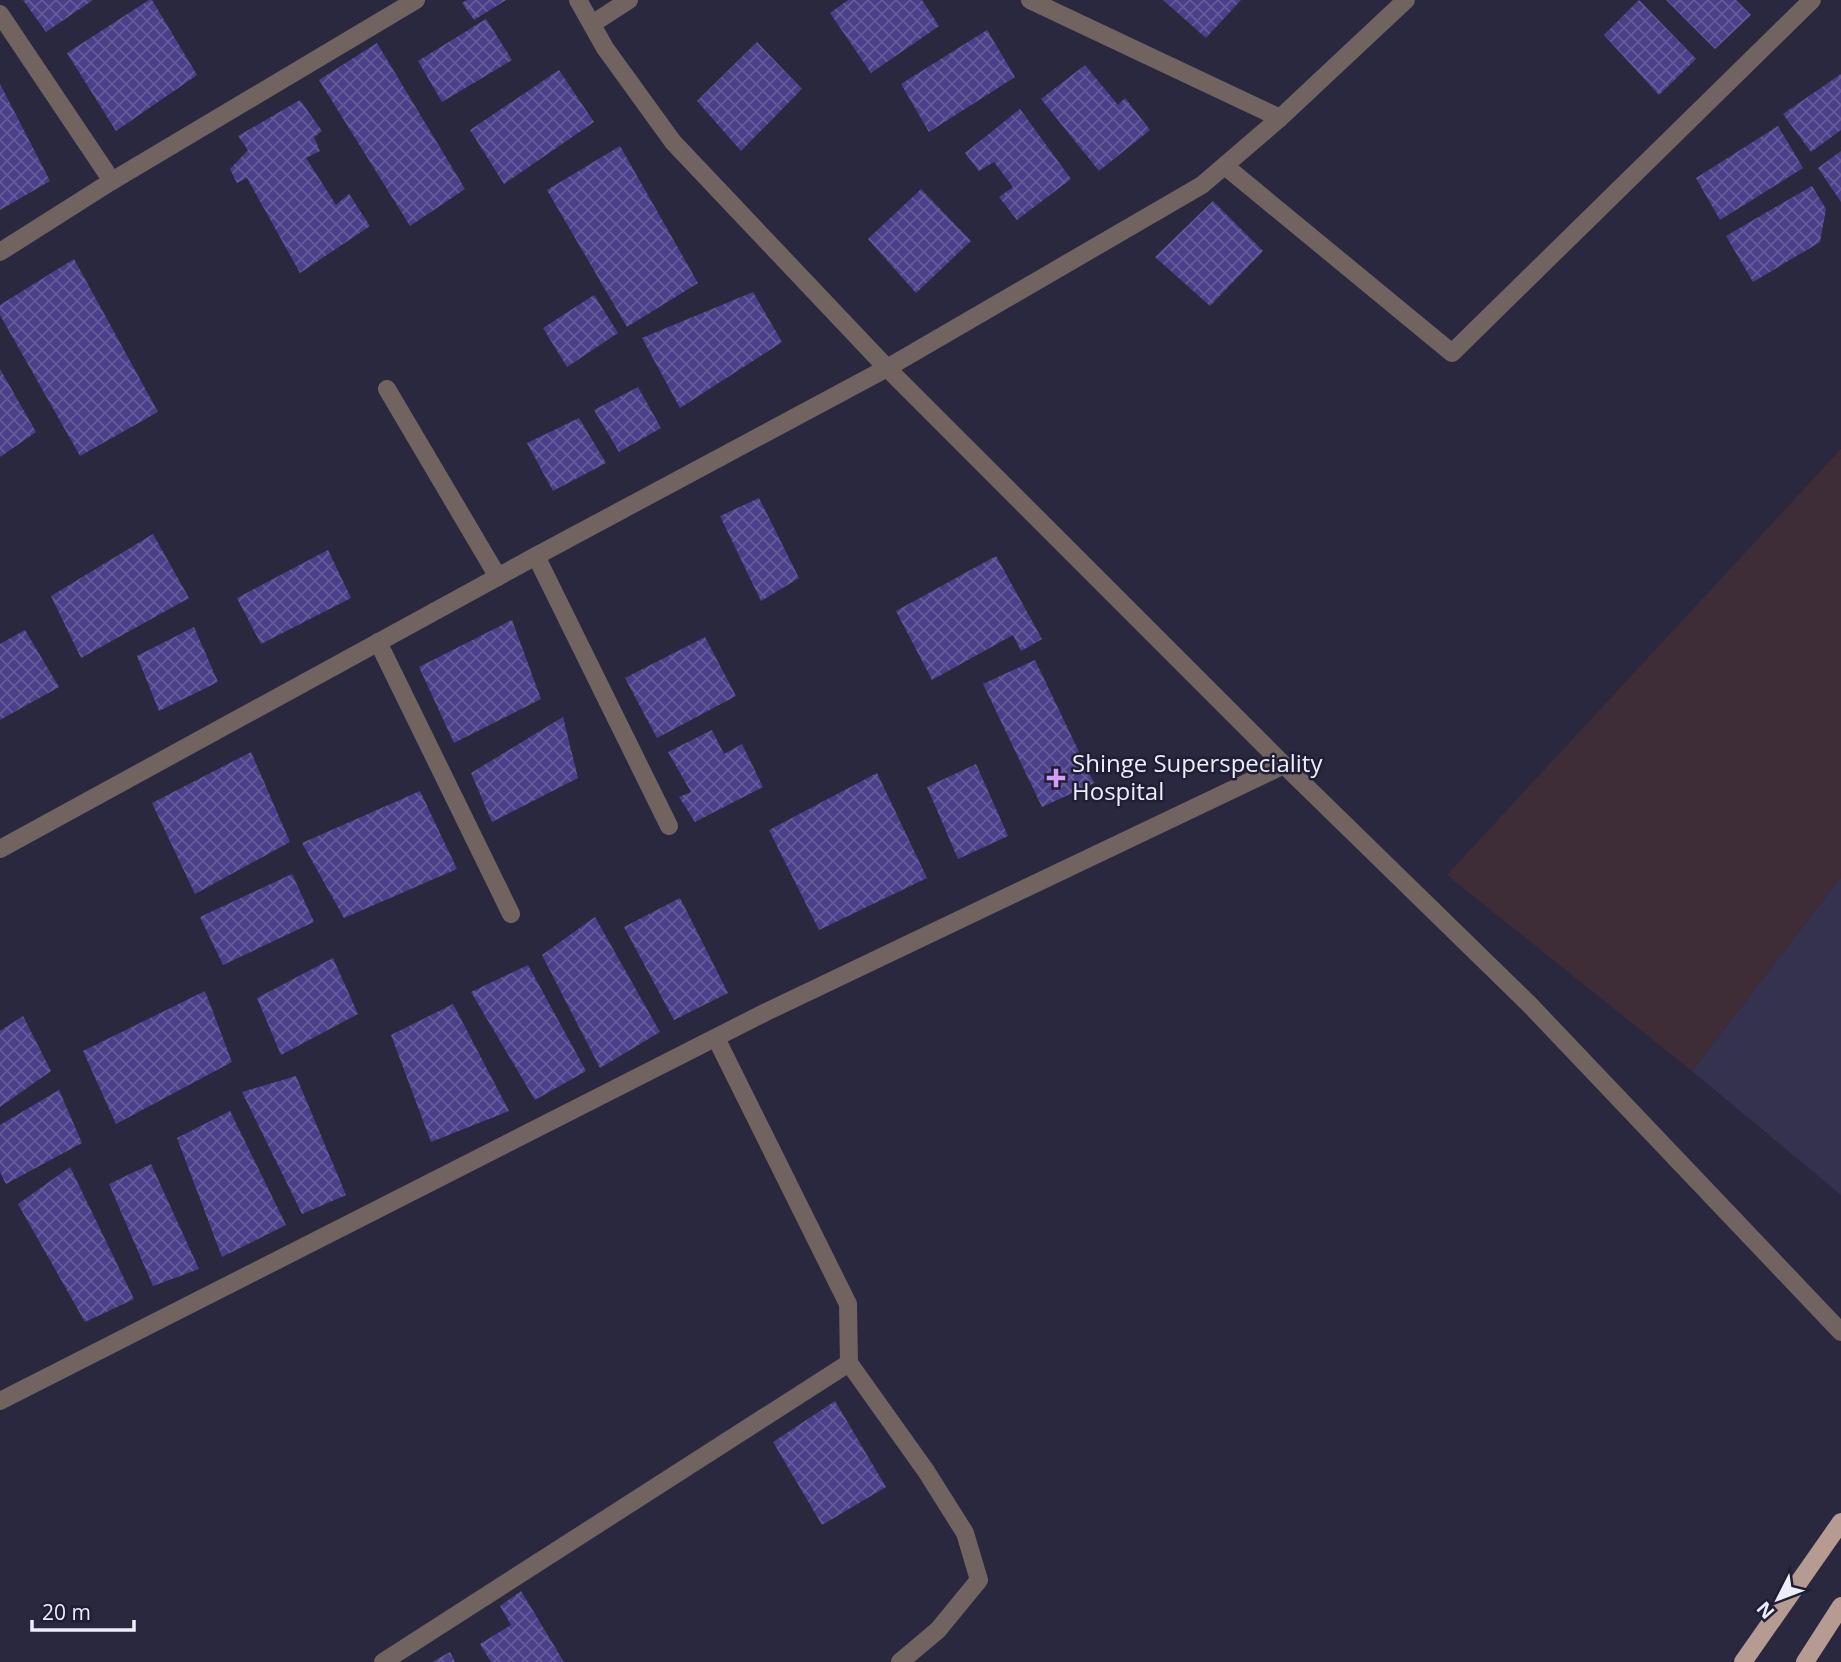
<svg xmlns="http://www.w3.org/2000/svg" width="1841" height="1662" viewBox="0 0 1841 1662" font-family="'Open Sans',sans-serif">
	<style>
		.built { fill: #35324f }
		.education { fill: #3e2d37 }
		.building { fill: url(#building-cross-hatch) }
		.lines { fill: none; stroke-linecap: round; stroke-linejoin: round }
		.minor { stroke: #716360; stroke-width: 18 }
		.major { stroke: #b69b93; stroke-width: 18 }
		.poi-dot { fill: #d49cfb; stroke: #201e34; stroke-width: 2.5 }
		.labels { text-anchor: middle; stroke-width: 5; stroke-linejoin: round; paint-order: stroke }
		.poi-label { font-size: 24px; fill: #ededfc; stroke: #201e34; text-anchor: start }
	</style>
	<defs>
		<pattern id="building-cross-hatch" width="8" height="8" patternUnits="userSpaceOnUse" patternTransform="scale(1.75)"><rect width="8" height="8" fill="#4a3f88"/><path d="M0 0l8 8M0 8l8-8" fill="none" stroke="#645b9a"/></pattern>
	</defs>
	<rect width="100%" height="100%" fill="#2a283f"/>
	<path class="built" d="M1841 877V1195L1692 1071Z"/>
	<path class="education" d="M1841 449V877L1692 1071 1447 875Z"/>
	<g class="building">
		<path d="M23 0H93L46 32Z"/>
		<path d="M149 0H152L197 75 116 131 67 53Z"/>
		<path d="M467 0H506L474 20 462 3Z"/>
		<path d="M848 0H922L939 26 871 73 830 13Z"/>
		<path d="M1163 0H1241L1206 38Z"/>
		<path d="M1639 0 1696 59 1659 95 1604 35Z"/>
		<path d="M1666 0H1736L1751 15 1715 49Z"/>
		<path d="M486 19 512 60 442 102 418 61Z"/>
		<path d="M987 30 1015 77 929 132 901 84Z"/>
		<path d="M757 42 802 89 741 151 697 101Z"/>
		<path d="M377 43 465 189 410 226 319 80Z"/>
		<path d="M1085 65 1118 105 1125 98 1150 130 1099 171 1041 99Z"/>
		<path d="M559 70 594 122 504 184 470 130Z"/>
		<path d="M1841 74V130L1811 152 1783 114Z"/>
		<path d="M0 84 50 181 0 210Z"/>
		<path d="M300 100 322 131 314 137 320 151 306 158 336 205 349 194 370 226 300 273 247 178 237 183 230 169 248 150 238 136Z"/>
		<path d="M1020 109 1071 179 1017 220 999 197 1013 187 994 162 979 171 965 153Z"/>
		<path d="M1778 126 1803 168 1720 220 1696 178Z"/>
		<path d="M620 146 698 283 627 327 547 190Z"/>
		<path d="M1841 151V202L1818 168Z"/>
		<path d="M1812 186 1826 209 1820 242 1753 282 1726 236Z"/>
		<path d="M921 189 971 241 916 293 868 239Z"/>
		<path d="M1213 201 1263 251 1210 306 1155 257Z"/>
		<path d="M74 259 158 412 80 456 0 315V305Z"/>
		<path d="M753 292 782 342 680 408 642 338Z"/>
		<path d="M594 295 618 333 567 367 543 328Z"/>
		<path d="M0 369 36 432 0 457Z"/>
		<path d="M638 387 661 428 619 452 594 410Z"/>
		<path d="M579 418 606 463 553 491 527 443Z"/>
		<path d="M759 498 799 578 761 601 720 516Z"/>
		<path d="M153 534 189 598 81 658 51 596Z"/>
		<path d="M328 550 351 598 261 644 237 598Z"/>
		<path d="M996 556 1042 639 1021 651 1013 635 932 680 896 611Z"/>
		<path d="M512 620 541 699 454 743 419 667Z"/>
		<path d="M194 627 218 682 159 711 137 656Z"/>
		<path d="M25 630 59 687 0 720V644Z"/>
		<path d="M705 637 736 696 657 738 625 678Z"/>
		<path d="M1035 660 1094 783 1042 807 983 684Z"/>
		<path d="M563 717 578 778 492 822 471 773Z"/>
		<path d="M712 730 724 754 742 744 763 787 695 822 679 797 691 792 668 752Z"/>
		<path d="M251 752 290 842 195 894 152 803Z"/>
		<path d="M976 764 1008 836 958 859 927 787Z"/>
		<path d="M877 773 927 878 819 930 769 830Z"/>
		<path d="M420 791 457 869 344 918 302 843Z"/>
		<path d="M292 874 314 922 223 965 200 917Z"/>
		<path d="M680 898 728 993 674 1020 624 927Z"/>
		<path d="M595 917 660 1032 600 1068 542 955Z"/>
		<path d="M333 958 358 1014 281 1055 257 998Z"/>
		<path d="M528 965 586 1071 535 1100 471 992Z"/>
		<path d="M205 991 232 1062 116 1124 83 1051Z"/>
		<path d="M453 1004 509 1111 431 1142 391 1035Z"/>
		<path d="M23 1016 51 1071 0 1107V1031Z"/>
		<path d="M296 1076 346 1195 302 1214 242 1092Z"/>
		<path d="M59 1090 82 1143 6 1184 0 1172V1125Z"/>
		<path d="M230 1111 286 1225 222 1257 177 1138Z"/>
		<path d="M151 1164 199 1269 153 1286 109 1184Z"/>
		<path d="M70 1167 134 1299 85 1322 18 1204Z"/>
		<path d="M835 1401 886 1487 822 1525 773 1442Z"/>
		<path d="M521 1591 564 1662H491L480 1644 511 1625 500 1606Z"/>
		<path d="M450 1652 455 1662H432Z"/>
	</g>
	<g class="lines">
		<g class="minor">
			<path d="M578 0 605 48 673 142 887 368 1284 765 1529 1004 1841 1332"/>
			<path d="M1030 0 1280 118"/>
			<path d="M0 14 112 181"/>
			<path d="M592 24 629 0"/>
			<path d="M1225 166 1452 353 1812 0"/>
			<path d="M0 252 112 181 416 0"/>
			<path d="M387 389 498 577"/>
			<path d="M536 556 669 826"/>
			<path d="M378 642 511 914"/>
			<path d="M0 849 536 556 887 368 1202 185 1280 118 1406 0"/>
			<path d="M849 1363 926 1471 965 1533 979 1580 938 1630 900 1662"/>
			<path d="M0 1401 766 1012 1284 765"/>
			<path d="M383 1662 849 1363 848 1304 716 1038"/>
		</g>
		<g class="major">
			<path d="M1743 1662 1841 1522"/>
			<path d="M1805 1662 1841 1606"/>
		</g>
	</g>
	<path class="poi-dot" d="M1052.5 767.5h7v7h7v7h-7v7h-7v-7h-7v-7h7z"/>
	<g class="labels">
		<g class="poi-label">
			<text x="1072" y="772">Shinge Superspeciality<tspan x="1072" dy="28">Hospital</tspan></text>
		</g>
	</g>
	<g transform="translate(1778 1599) rotate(228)" stroke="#201e34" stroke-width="5" paint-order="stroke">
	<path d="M0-5L12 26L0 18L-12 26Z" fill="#ededfc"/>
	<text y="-10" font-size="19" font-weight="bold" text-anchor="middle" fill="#ededfc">N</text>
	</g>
	<path d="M32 1620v10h102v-10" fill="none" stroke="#ededfc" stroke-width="3.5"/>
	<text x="42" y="1620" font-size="21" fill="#ededfc" stroke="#201e34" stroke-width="5" paint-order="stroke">20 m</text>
</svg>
